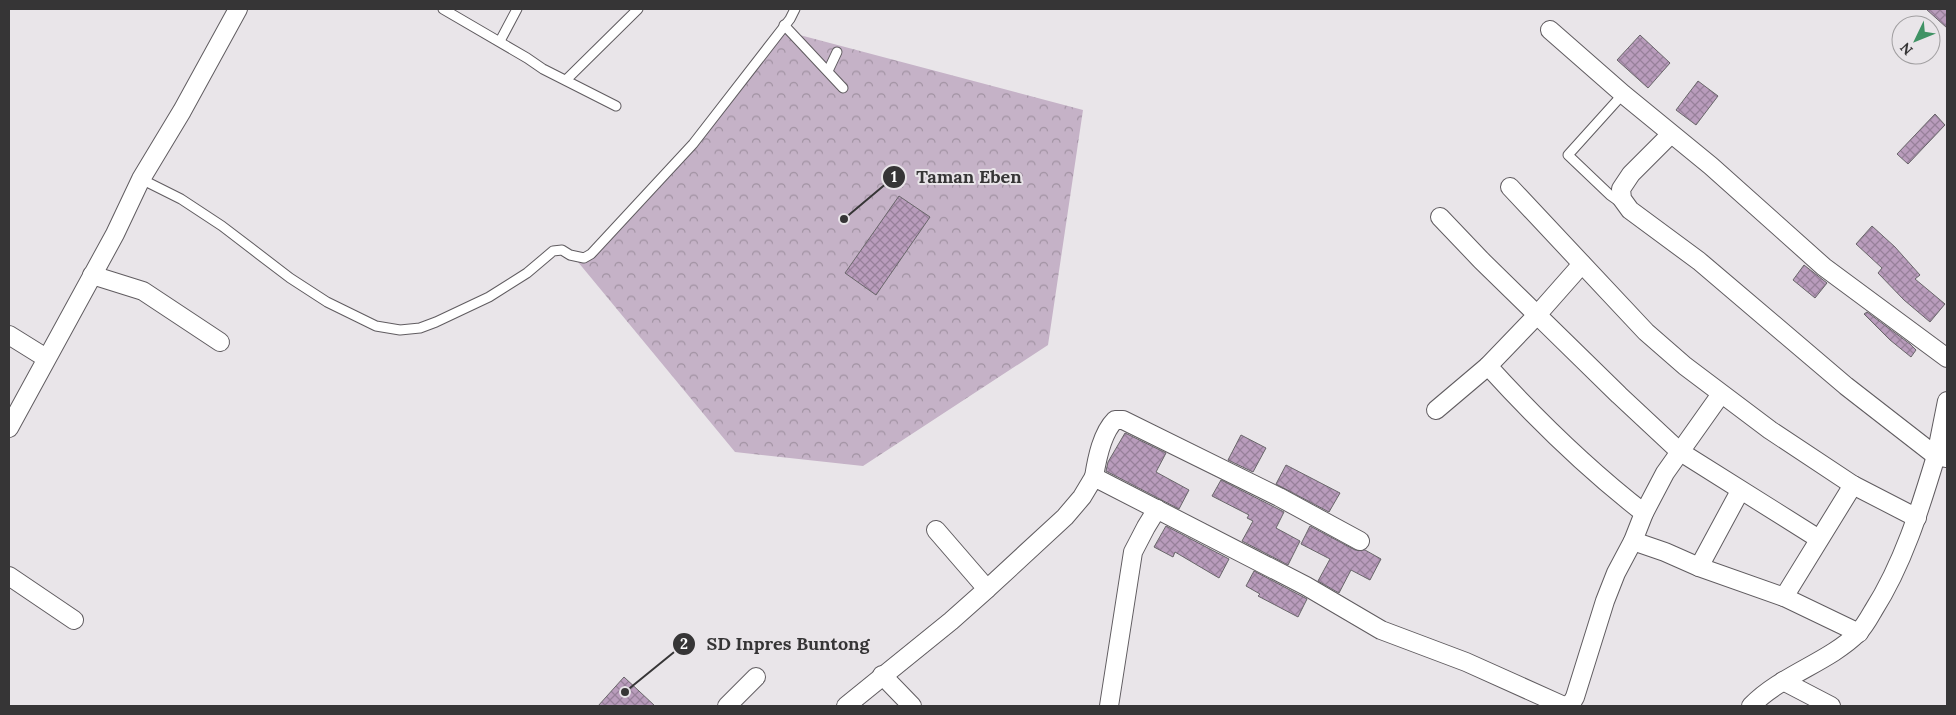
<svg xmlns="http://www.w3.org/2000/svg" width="1956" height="715" viewBox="0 0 1956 715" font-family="Lora,serif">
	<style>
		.park { fill: url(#park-crowns) }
		.building { fill: url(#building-cross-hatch); stroke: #69666a }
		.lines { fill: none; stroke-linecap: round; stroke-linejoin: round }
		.service-casing { stroke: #605c60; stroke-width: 11 }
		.minor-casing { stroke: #605c60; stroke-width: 20 }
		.service { stroke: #fff; stroke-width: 9 }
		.minor { stroke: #fff; stroke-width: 18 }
		.leader { fill: none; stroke: #363536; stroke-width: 2 }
		.callout-dot { fill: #363536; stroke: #e9e5e9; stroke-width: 2 }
		.mark-label { font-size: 15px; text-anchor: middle; font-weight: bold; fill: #fff }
		.callout-label { font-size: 18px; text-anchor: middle; font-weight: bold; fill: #363536; stroke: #e9e5e9; stroke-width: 4; stroke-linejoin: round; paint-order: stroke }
	</style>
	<defs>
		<pattern id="park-crowns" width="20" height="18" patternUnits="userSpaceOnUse" patternTransform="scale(1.25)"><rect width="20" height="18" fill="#c5b2c7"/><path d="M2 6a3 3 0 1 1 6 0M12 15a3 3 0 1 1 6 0" fill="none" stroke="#a192a2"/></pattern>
		<pattern id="building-cross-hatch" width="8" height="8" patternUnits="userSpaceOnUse" patternTransform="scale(1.25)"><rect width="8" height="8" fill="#b99cbc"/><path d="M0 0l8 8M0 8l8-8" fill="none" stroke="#97809a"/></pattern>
	</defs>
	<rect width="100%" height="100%" fill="#e9e5e9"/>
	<path class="park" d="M777 29 1083 110 1048 345 863 466 735 452 578 262 663 175Z"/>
	<g class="building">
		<path d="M1926 9H1947V28Z"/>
		<path d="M1640 35 1670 63 1648 88 1617 60Z"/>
		<path d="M1698 81 1718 96 1696 125 1676 110Z"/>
		<path d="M1935 114 1945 125 1908 164 1897 154Z"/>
		<path d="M899 196 930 217 876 295 845 273Z"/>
		<path d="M1872 226 1895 247 1920 275 1915 279 1945 304 1930 322 1904 300 1878 273 1882 268 1856 244Z"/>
		<path d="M1804 265 1827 283 1815 298 1793 280Z"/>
		<path d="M1867 312 1910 344 1916 350 1911 357 1890 340 1864 314Z"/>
		<path d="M1125 433 1166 453 1156 472 1189 490 1179 509 1106 471 1108 462Z"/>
		<path d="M1241 435 1266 448 1253 472 1228 460Z"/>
		<path d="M1286 465 1340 493 1329 512 1276 484Z"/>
		<path d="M1221 480 1284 512 1276 528 1300 541 1288 565 1242 541 1253 521 1247 518 1249 515 1212 496Z"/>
		<path d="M1166 526 1229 559 1219 578 1175 552 1173 557 1154 547Z"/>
		<path d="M1310 526 1355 550H1365L1381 559 1370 580 1351 570 1339 593 1318 581 1330 559 1301 544Z"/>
		<path d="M1254 571 1307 599 1298 617 1258 596 1260 594 1246 586Z"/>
		<path d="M624 677 655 706H598Z"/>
	</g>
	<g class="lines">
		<g class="service-casing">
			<g id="service">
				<path d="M443 9 527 58 543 69 616 106"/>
				<path d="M784 25 843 88"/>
				<path d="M500 41 517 9"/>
				<path d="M828 71 837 52"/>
				<path d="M566 80 638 9"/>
				<path d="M141 179 181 199 222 226 290 278 327 302 376 326 400 330 420 328 436 322 489 297 527 273 553 251 562 250 570 255 584 258 591 254 693 144 790 19 795 9"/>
				<path d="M1622 199 1617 200 1610 195 1568 155 1623 94"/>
			</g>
		</g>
		<g class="minor-casing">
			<g id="minor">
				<path d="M1550 30 1623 94 1711 166 1824 267 1947 358"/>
				<path d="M1671 134 1631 174 1621 189 1622 199 1630 210 1699 261 1846 386 1936 456 1947 401"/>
				<path d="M1510 187 1646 332 1685 366 1770 430 1853 485 1917 518"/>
				<path d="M1440 217 1481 260 1619 395 1679 451 1819 539"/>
				<path d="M1582 264 1537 315 1488 366C1537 420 1586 468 1644 513"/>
				<path d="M92 275 143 291 220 342"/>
				<path d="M9 335 46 358"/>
				<path d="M1436 410 1488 366"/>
				<path d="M9 428 115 234 141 179 182 111 238 9"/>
				<path d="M1094 477C1097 458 1102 433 1115 420H1123L1279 497 1360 541"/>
				<path d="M1633 541 1665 552 1699 567 1784 597 1859 633"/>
				<path d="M1699 567 1740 491"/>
				<path d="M9 576 74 620"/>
				<path d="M987 589 1065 517 1082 497 1094 477 1306 586 1381 630 1466 662 1564 706"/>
				<path d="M1784 597 1853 485"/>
				<path d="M882 675 912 706"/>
				<path d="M1783 681 1831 706"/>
				<path d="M727 706 756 677"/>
				<path d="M846 706 951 621 987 589 936 530"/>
				<path d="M1109 706 1133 552 1146 527 1157 509"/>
				<path d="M1564 706 1571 704 1575 697 1605 601 1616 573 1633 541 1644 513 1665 473 1721 394"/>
				<path d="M1751 706C1781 675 1829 662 1858 633 1864 627 1869 618 1873 611 1903 564 1920 509 1936 456L1946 458"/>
			</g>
		</g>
		<use href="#service" class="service"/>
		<use href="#minor" class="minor"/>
	</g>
	<path class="leader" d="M844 219L894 177M625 692L684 644"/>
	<g class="callout-dot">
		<circle cx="844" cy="219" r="5"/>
		<circle cx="625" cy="692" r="5"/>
		<circle cx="894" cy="177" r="12"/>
		<circle cx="684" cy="644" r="12"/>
	</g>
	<g class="mark-label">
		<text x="894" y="182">1</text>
		<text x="684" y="649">2</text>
	</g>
	<g class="callout-label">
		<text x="969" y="183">Taman Eben</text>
		<text x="788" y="650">SD Inpres Buntong</text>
	</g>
	<rect width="1956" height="715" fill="none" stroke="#363536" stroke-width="20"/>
	<g transform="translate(1916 40) rotate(227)"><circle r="24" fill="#e9e5e9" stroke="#a19fa1"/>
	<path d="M0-4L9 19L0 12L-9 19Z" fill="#3f9264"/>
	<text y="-8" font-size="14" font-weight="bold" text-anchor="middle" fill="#363536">N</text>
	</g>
</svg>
